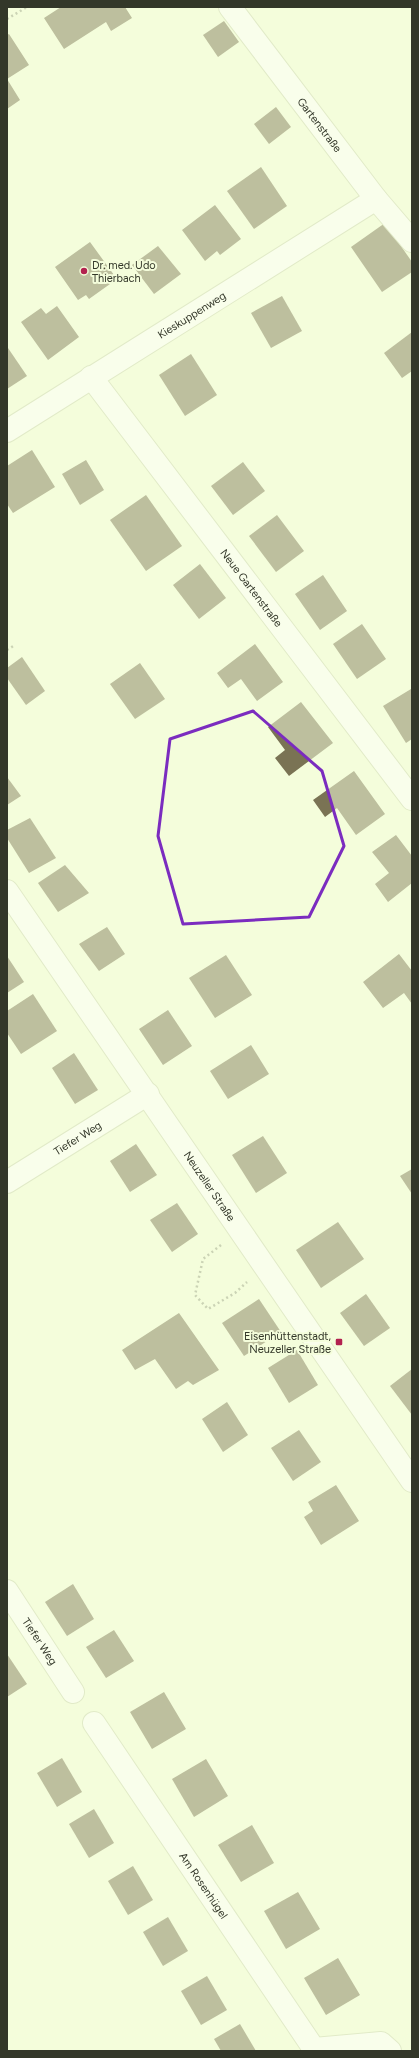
<svg xmlns="http://www.w3.org/2000/svg" width="419" height="2058" viewBox="0 0 419 2058" font-family="Figtree,sans-serif">
	<style>
		.building { fill: #7a7354 }
		.lines { fill: none; stroke-linecap: round; stroke-linejoin: round }
		.minor-casing { stroke: #cbd4b2; stroke-width: 24 }
		.secondary-casing { stroke: #cbd4b2; stroke-width: 24 }
		.path { stroke: #99a087; stroke-width: 2.5; stroke-dasharray: 2 3; stroke-linecap: butt }
		.minor { stroke: #fff; stroke-width: 22 }
		.secondary { stroke: #fff; stroke-width: 22 }
		.marked { fill: none; stroke: #7b2cbf; stroke-width: 3; stroke-linejoin: round }
		.poi-dot { fill: #b2214f; stroke: #f4fddb; stroke-width: 1.5 }
		.labels { text-anchor: middle; stroke-width: 4; stroke-linejoin: round; paint-order: stroke }
		.street-label { font-size: 11px; fill: #333729; stroke: #f4fddb }
		.poi-label { font-size: 11px; fill: #333729; stroke: #f4fddb; text-anchor: start }
	</style>
	<rect width="100%" height="100%" fill="#f4fddb"/>
	<g class="building">
		<path d="M61 7H125L132 18 111 31 106 22 64 49 44 18Z"/>
		<path d="M224 21 239 42 218 57 203 35Z"/>
		<path d="M9 34 29 65 7 79 20 100 7 109V35Z"/>
		<path d="M276 107 291 127 269 144 254 124Z"/>
		<path d="M261 167 287 206 254 229 227 191Z"/>
		<path d="M215 205 241 239 220 255 217 251 205 261 182 230Z"/>
		<path d="M385 223 412 262V272L382 292 351 247Z"/>
		<path d="M90 242 114 275 107 279 110 284 89 299 86 295 78 300 55 267Z"/>
		<path d="M158 246 181 274 154 294 132 265Z"/>
		<path d="M282 296 302 331 271 348 251 313Z"/>
		<path d="M57 306 79 337 48 360 21 322 41 308 46 314Z"/>
		<path d="M412 332V371L402 378 384 353Z"/>
		<path d="M8 348 27 376 7 389V349Z"/>
		<path d="M191 354 217 395 185 416 159 375Z"/>
		<path d="M32 450 55 487 13 513 7 504V466Z"/>
		<path d="M86 460 104 490 80 505 62 474Z"/>
		<path d="M243 462 265 491 233 515 211 486Z"/>
		<path d="M146 495 182 546 146 571 110 520Z"/>
		<path d="M277 515 304 551 276 572 249 536Z"/>
		<path d="M200 564 226 598 199 619 173 585Z"/>
		<path d="M323 575 347 611 320 630 295 594Z"/>
		<path d="M362 624 386 659 357 679 333 644Z"/>
		<path d="M255 644 283 682 257 701 241 679 228 688 217 673Z"/>
		<path d="M22 657 45 691 26 705 7 678V668Z"/>
		<path d="M140 663 165 699 135 719 110 684Z"/>
		<path d="M411 689 412 739 406 743 383 706Z"/>
		<path d="M301 702 333 743 289 776 275 758 285 750 268 727Z"/>
		<path d="M354 771 385 814 356 835 337 808 325 817 313 800Z"/>
		<path d="M7 777 21 796 7 805Z"/>
		<path d="M30 818 56 858 29 873 7 838V830Z"/>
		<path d="M396 835 412 856V883L388 902 375 884 389 873 372 852Z"/>
		<path d="M65 865 89 893 58 912 38 883Z"/>
		<path d="M107 927 125 954 99 971 79 944Z"/>
		<path d="M399 954 412 971V1004L404 993 383 1008 363 982Z"/>
		<path d="M226 955 252 995 215 1018 189 978Z"/>
		<path d="M7 956 24 982 7 993Z"/>
		<path d="M33 994 57 1031 21 1054 7 1033V1011Z"/>
		<path d="M168 1010 192 1046 163 1065 139 1029Z"/>
		<path d="M251 1045 269 1074 228 1099 210 1071Z"/>
		<path d="M74 1053 98 1090 75 1104 52 1068Z"/>
		<path d="M263 1136 287 1173 256 1193 232 1155Z"/>
		<path d="M136 1144 157 1175 130 1192 110 1161Z"/>
		<path d="M412 1169V1194L400 1176Z"/>
		<path d="M177 1203 198 1234 172 1252 150 1220Z"/>
		<path d="M338 1222 364 1259 321 1288 296 1250Z"/>
		<path d="M366 1294 390 1328 364 1346 340 1313Z"/>
		<path d="M259 1299 281 1332 244 1356 222 1323Z"/>
		<path d="M179 1313 219 1370 193 1385 188 1381 176 1389 155 1359 135 1370 122 1350Z"/>
		<path d="M297 1350 318 1385 289 1403 268 1368Z"/>
		<path d="M412 1369V1415L390 1386Z"/>
		<path d="M227 1402 248 1435 223 1452 202 1419Z"/>
		<path d="M299 1430 321 1462 293 1481 271 1448Z"/>
		<path d="M336 1485 359 1521 321 1545 304 1517 313 1511 308 1502Z"/>
		<path d="M73 1584 94 1619 67 1636 45 1602Z"/>
		<path d="M114 1630 134 1661 106 1678 86 1647Z"/>
		<path d="M7 1654 27 1684 7 1697Z"/>
		<path d="M164 1692 186 1729 152 1749 130 1712Z"/>
		<path d="M62 1758 82 1792 57 1807 37 1773Z"/>
		<path d="M206 1759 228 1796 194 1817 172 1779Z"/>
		<path d="M94 1809 114 1843 89 1858 69 1824Z"/>
		<path d="M252 1825 274 1863 241 1882 218 1845Z"/>
		<path d="M133 1866 153 1900 128 1915 108 1881Z"/>
		<path d="M298 1892 320 1929 286 1949 264 1911Z"/>
		<path d="M168 1917 188 1951 163 1966 143 1932Z"/>
		<path d="M338 1958 360 1995 326 2015 304 1978Z"/>
		<path d="M207 1976 227 2010 201 2025 181 1991Z"/>
		<path d="M240 2024 256 2051H221L214 2039Z"/>
	</g>
	<g class="lines">
		<g class="minor-casing">
			<g id="minor">
				<path id="s1" d="M230 7 376 199 412 241"/>
				<path id="s2" d="M91 377 412 799"/>
				<path id="s3" d="M7 431 376 199"/>
				<path id="s4" d="M7 1182 148 1094"/>
				<path id="s5" d="M7 1591 73 1692"/>
				<path id="s6" d="M94 1723 314 2049 381 2043 390 2051"/>
			</g>
		</g>
		<g class="secondary-casing">
			<g id="secondary">
				<path id="s7" d="M7 891 412 1481"/>
			</g>
		</g>
		<g class="path">
			<path d="M7 19 27 7"/>
			<path d="M7 650 15 645"/>
			<path d="M221 1245 203 1259 195 1295 208 1309 235 1293 247 1282"/>
		</g>
		<use href="#minor" class="minor"/>
		<use href="#secondary" class="secondary"/>
	</g>
	<path d="M0 0H419V2058H0ZM253 711 322 771 344 846 309 917 183 924 158 836 170 739Z" fill="#f4fddb" fill-opacity=".55" fill-rule="evenodd"/>
	<path class="marked" d="M253 711 322 771 344 846 309 917 183 924 158 836 170 739Z"/>
	<g class="poi-dot">
		<circle cx="84" cy="271" r="4"/>
		<rect x="335" y="1338" width="8" height="8" rx="2"/>
	</g>
	<g class="labels">
		<g class="street-label">
			<text dy="4" stroke="none"><textPath href="#s1" startOffset="148">Gartenstraße</textPath></text>
			<text dy="4" stroke="none"><textPath href="#s3" startOffset="218">Kieskuppenweg</textPath></text>
			<text dy="4" stroke="none"><textPath href="#s2" startOffset="265">Neue Gartenstraße</textPath></text>
			<text dy="4" stroke="none"><textPath href="#s4" startOffset="83">Tiefer Weg</textPath></text>
			<text dy="4" stroke="none"><textPath href="#s7" startOffset="358">Neuzeller Straße</textPath></text>
			<text dy="4" stroke="none"><textPath href="#s5" startOffset="60">Tiefer Weg</textPath></text>
			<text dy="4" stroke="none"><textPath href="#s6" startOffset="196">Am Rosenhügel</textPath></text>
		</g>
		<g class="poi-label">
			<text x="92" y="269">Dr. med. Udo<tspan x="92" dy="13">Thierbach</tspan></text>
			<text x="331" y="1340" text-anchor="end">Eisenhüttenstadt,<tspan x="331" dy="13">Neuzeller Straße</tspan></text>
		</g>
	</g>
	<rect width="419" height="2058" fill="none" stroke="#333729" stroke-width="16"/>
</svg>
